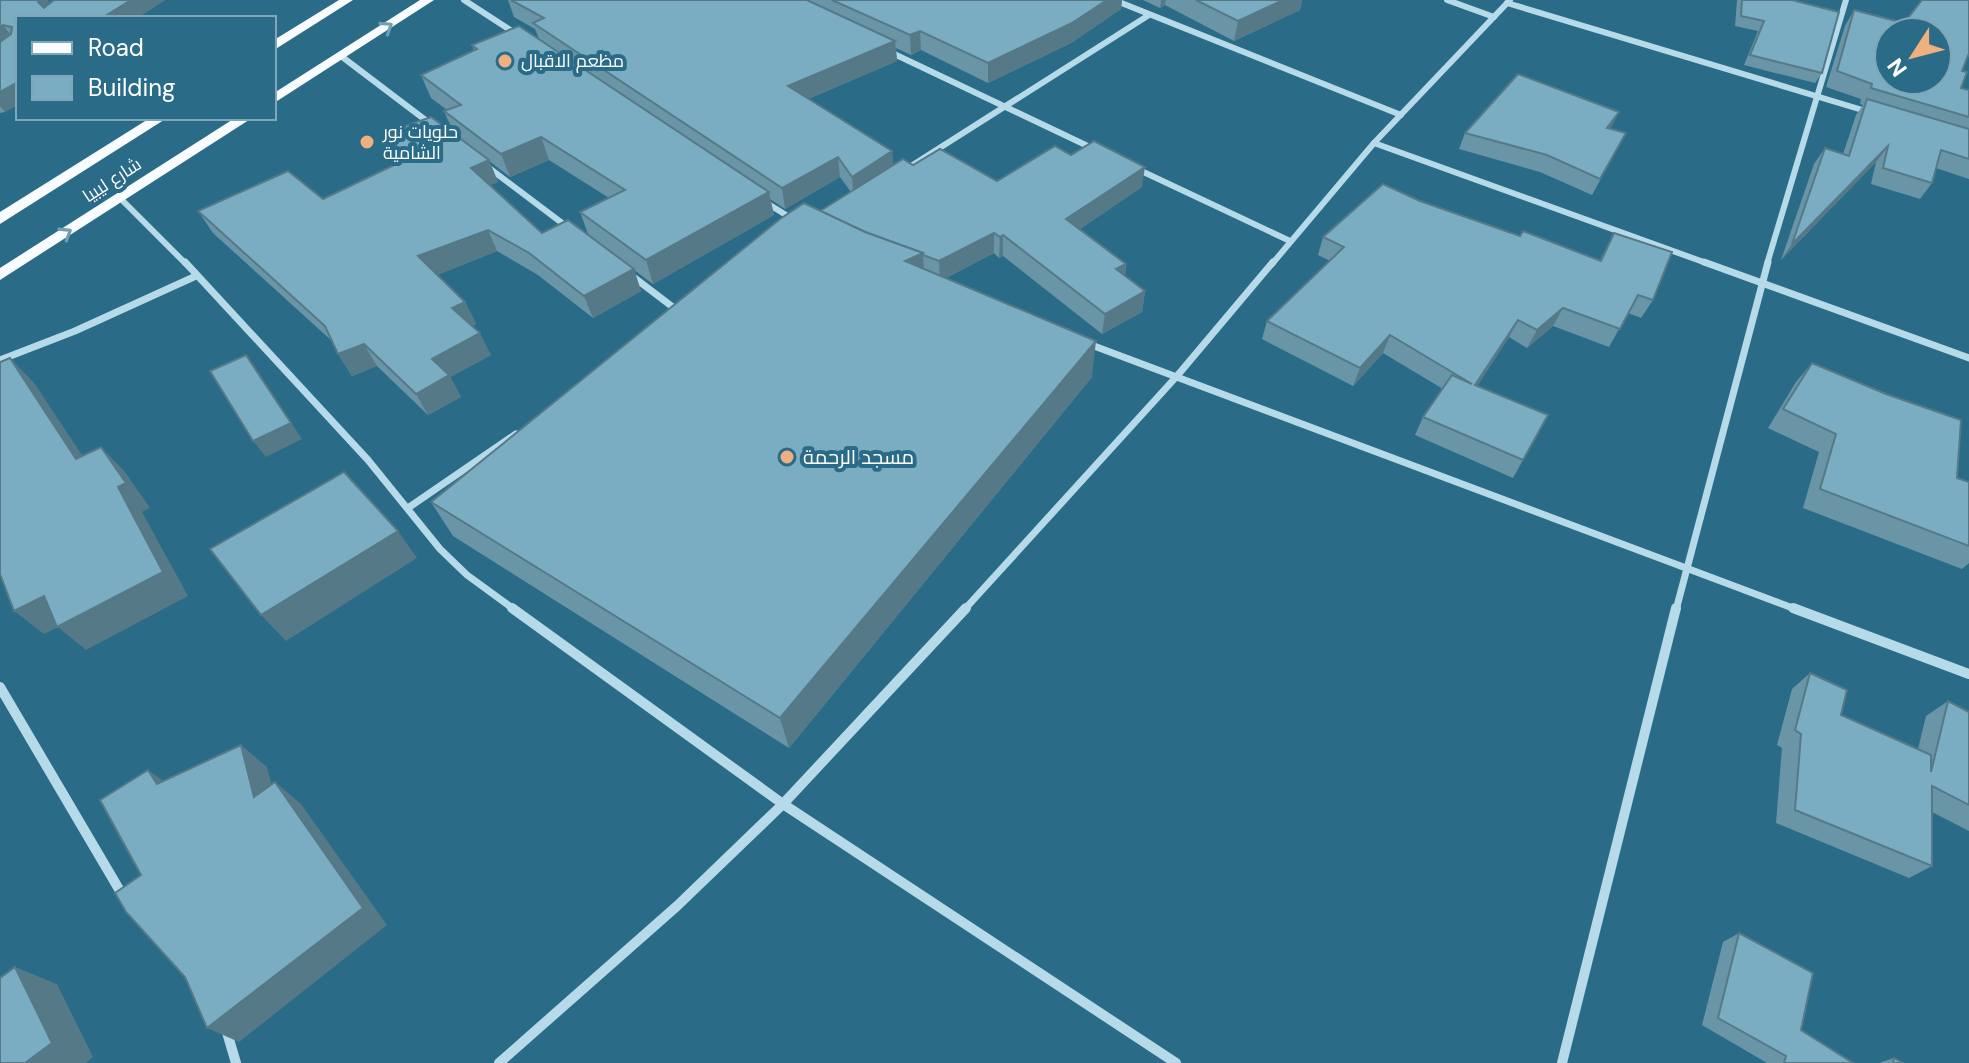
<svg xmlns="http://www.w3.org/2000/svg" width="1969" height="1063" viewBox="0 0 1969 1063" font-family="'DM Sans',Cairo,sans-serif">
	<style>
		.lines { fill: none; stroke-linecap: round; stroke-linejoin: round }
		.street-far2 { stroke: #b7dae8; stroke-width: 6 }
		.street-far1 { stroke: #b7dae8; stroke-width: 7 }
		.street { stroke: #b7dae8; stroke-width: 10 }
		.primary { fill: #f9fcfe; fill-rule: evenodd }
		.wall { fill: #6995a6 }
		.shaded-wall { fill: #557987 }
		.building { fill: #7aadc1; stroke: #557987; stroke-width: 2; fill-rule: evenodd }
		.oneway { stroke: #729eb1 }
		.poi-dot { fill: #efb07f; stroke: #2a6c88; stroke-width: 3 }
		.labels { text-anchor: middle; stroke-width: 8; stroke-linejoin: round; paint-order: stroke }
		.far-poi-label { font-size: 18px; fill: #fff; stroke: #2a6c88; text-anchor: start }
		.far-street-label { font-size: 18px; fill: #fff; stroke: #2a6c88 }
		.poi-label { font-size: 20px; fill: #fff; stroke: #2a6c88; text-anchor: start }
	</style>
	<rect width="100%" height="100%" fill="#2a6c88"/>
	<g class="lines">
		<g class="street-far2">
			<path d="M464 0 518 35"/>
			<path d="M1114 0 1401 115"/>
			<path d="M1447 0 1494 17"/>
			<path d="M1507 3 1869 112"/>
			<path d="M890 52 1094 149"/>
			<path d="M341 56 432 125"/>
			<path d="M1374 143 1709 264"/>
			<path d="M485 165 570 229"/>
			<path d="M908 168 1149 15"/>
			<path d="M1135 168 1290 241"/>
			<path d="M120 198 186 264"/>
			<path d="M765 202 794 220"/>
			<path d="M1272 264 1374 143 1510 0"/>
			<path d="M1767 264 1846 0"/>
		</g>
		<g class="street-far1">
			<path d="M185 262 368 460 440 549 467 575 515 610"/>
			<path d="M1704 262 1969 358"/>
			<path d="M632 276 678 311"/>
			<path d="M1086 343 1798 610"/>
			<path d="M0 360 75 331 196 276"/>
			<path d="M408 508 516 434"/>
			<path d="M964 610 1177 376 1273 262"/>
			<path d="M1676 610 1768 262"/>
		</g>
		<g class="street">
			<path d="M512 608 783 804 1176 1063"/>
			<path d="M1793 608 1969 674"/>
			<path d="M0 687 123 896"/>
			<path d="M226 1029 236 1063"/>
			<path d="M499 1063 677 906 783 804 966 608"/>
			<path d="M1562 1063 1676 608"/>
		</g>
		<g class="primary">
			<path d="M339 0H353L274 50V40Z"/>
			<path d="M420 0H434L274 103V93Z"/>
			<path d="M150 118H167L0 224V212Z"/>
			<path d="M235 118H252L0 280V268Z"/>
		</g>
	</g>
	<g class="wall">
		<path d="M0 0 50 3 165 0 137 18H18L5 112 0 113Z"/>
		<path d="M508 0H1122L1121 9 1071 43 988 83 921 50 911 55 896 48 897 61 808 99 892 151 893 165H913L997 181 1071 155 1142 187 1080 229 1126 264 1125 276 1145 291 1142 312 1102 334 1003 256 999 258 994 253 946 278 1092 377 789 748 453 536 431 502 820 211 851 192 840 177 785 209 770 199 774 215 653 284 634 270 641 291 593 318 538 275 497 251 437 275 465 302 476 324 472 326 491 355 450 377 461 397 428 415 377 366 352 376 338 354 332 341 213 233 198 211 323 199 401 161 395 155 385 133 489 160 498 182 490 185 542 233 588 234 580 212 609 198 549 160 510 177 454 134 444 111 447 110 431 98 421 75 474 50 472 45 539 39 535 29 514 17Z"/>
		<path d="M1143 0H1302L1300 10 1234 41 1165 5 1160 8Z"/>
		<path d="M1737 0H1792L1822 73 1815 83 1744 65 1758 31 1735 26Z"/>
		<path d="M1854 10 1962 71 1961 88 1969 90V179L1936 168 1932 183 1920 199 1871 184 1876 162 1781 260 1814 164 1825 148 1843 154 1856 115 1863 105 1860 104 1861 99 1826 87 1845 26Z"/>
		<path d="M1611 129 1626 133 1592 195 1540 172 1459 149 1465 133Z"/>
		<path d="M1420 201 1520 236 1600 260 1614 233 1653 300 1641 318 1628 313 1609 347 1553 326 1527 348 1509 337 1477 386 1523 460 1513 478 1415 435 1423 417 1443 389 1383 353 1353 386 1262 339 1267 321 1330 261 1318 255 1323 237Z"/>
		<path d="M1812 363 1957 478 1969 482V563L1962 569 1803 508 1819 452 1768 428 1796 382Z"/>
		<path d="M1810 673 1841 715 1918 749 1926 716 1948 701 1969 712V831L1932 812V866L1909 878 1776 823 1782 748 1777 745 1792 689Z"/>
		<path d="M1739 933 1801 1030 1853 1063H1767L1702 1025 1723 942Z"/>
		<path d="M1894 1058 1903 1063H1879Z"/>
	</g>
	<g class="shaded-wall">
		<path d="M40 0H48L55 11 49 18 38 2Z"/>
		<path d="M131 0H165L137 18H102Z"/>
		<path d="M1107 0H1122L1121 9 1071 43 988 83V63Z"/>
		<path d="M1161 0H1166L1165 5 1160 8Z"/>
		<path d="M1283 0H1302L1300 10 1234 41 1238 21Z"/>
		<path d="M3 25 15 41 0 52V27Z"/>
		<path d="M920 31 921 50 911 55 910 35Z"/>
		<path d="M895 41 897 61 791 106 788 86Z"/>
		<path d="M18 82V105L5 112 0 106V92Z"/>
		<path d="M1619 112 1611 128 1599 144 1607 128Z"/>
		<path d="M541 137 549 160 510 177 501 154Z"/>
		<path d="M1888 146 1876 162 1781 260 1792 244Z"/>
		<path d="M892 151 894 172 854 197 852 177Z"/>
		<path d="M838 157 840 177 785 209 782 188Z"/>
		<path d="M489 160 498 182 481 189 471 168Z"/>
		<path d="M1145 167 1142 187 1064 240 1066 219Z"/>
		<path d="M769 192 774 215 653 284 646 260Z"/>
		<path d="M488 230 497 251 429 278 418 256Z"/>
		<path d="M994 233V253L940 281 939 261Z"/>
		<path d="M1003 235V256L999 258 1000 237Z"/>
		<path d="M923 253 925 289 905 261Z"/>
		<path d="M1126 264 1124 284 1116 269Z"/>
		<path d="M634 269 641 291 593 318 584 296Z"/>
		<path d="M1145 291 1142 312 1102 334 1105 314Z"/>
		<path d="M465 302 476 324 463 330 452 308Z"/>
		<path d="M1563 308 1553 326 1527 348 1537 330Z"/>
		<path d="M1518 320 1509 337 1466 402 1475 385Z"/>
		<path d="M480 333 491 355 450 377 461 397 428 415 416 394 432 359Z"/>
		<path d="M1390 335 1383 353 1353 386 1360 368Z"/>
		<path d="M1096 341 1092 377 789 748 780 718Z"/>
		<path d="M364 344 377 366 352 376 338 354Z"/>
		<path d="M246 355 302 439 266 457 253 441Z"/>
		<path d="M10 358 35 384 101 484 76 459Z"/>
		<path d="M101 447 125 472 150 508 142 512 188 596 86 650 58 627 44 634 14 611 118 487Z"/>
		<path d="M398 531 417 558 286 641 261 615Z"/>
		<path d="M241 745 267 767 280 818 254 797Z"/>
		<path d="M148 770 178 791 157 784Z"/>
		<path d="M275 782 301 804 387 925 239 1042 207 1028Z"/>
		<path d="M15 967 57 984 93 1057 86 1063H25Z"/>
	</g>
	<g class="building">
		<path d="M0 0H40L38 2 44 8 54 0H131L102 18H18V82L0 92V42L11 34 12 27 3 25 0 27Z"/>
		<path d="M511 0H807L895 41 788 86 892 151 852 177 838 157 782 188 533 23 544 18Z"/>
		<path d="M832 0H1107L1072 23 988 63 920 31 910 35Z"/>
		<path d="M1196 0H1283L1238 21Z"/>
		<path d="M1742 0H1792L1839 12 1822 73 1750 55 1764 21 1741 16Z"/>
		<path d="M1922 0H1969V53L1962 71 1967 72 1961 88 1969 90V117L1871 88 1872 84 1837 71 1854 10 1904 23ZM1889 32H1937V80H1889Z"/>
		<path d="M519 26 769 192 646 260 580 212 625 190 541 137 501 154 444 111 461 105 421 75 477 49 472 45Z"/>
		<path d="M1518 74 1619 112 1607 128 1626 133 1600 179 1547 155 1465 133Z"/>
		<path d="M1867 99 1969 129V159L1941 150 1932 183 1883 168 1888 146 1792 244 1825 148 1849 156Z"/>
		<path d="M431 117 489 160 471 168 542 233 568 220 634 269 584 296 529 253 488 230 418 256 465 302 452 308 480 333 432 359 449 375 416 394 364 344 338 354 325 326 198 211 288 171 323 199 407 159 385 133Z"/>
		<path d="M1094 141 1145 167 1066 219 1126 264 1116 269 1145 291 1105 314 1003 235 1000 237 994 233 939 261 923 255V253L865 232 820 211 903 159 913 165 940 149 997 181 1055 146 1071 155Z"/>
		<path d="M1383 184 1420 201 1520 236 1523 231 1601 261 1614 233 1672 252 1653 300 1638 295 1620 329 1563 308 1537 330 1518 320 1475 385 1548 415 1523 460 1423 417 1452 375 1472 384 1390 335 1360 368 1267 321 1344 247 1323 237Z"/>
		<path d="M804 203 865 232 923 253 905 261 1096 341 780 718 431 502 780 219Z"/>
		<path d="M246 355 291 423 253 441 210 371Z"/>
		<path d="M10 358 76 459 101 447 126 483 118 487 163 572 57 627 44 596 14 611 0 574V362Z"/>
		<path d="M1812 363 1886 394 1961 420 1957 478 1969 482V546L1820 489 1836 434 1783 409Z"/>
		<path d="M344 472 398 531 261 615 210 549Z"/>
		<path d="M1810 673 1847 690 1841 715 1931 755V772L1948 701 1969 712V805L1932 786V866L1795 810 1801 734 1795 730Z"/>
		<path d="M241 745 254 797 275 782 363 908 207 1028 185 977 126 912 115 893 141 875 100 800 148 770 157 784Z"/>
		<path d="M1739 933 1813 973 1801 1030 1853 1063H1784L1786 1056 1718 1018Z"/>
		<path d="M15 967 52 1043 25 1063H0V978Z"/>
		<path d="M1894 1058 1903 1063H1893Z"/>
	</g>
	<defs><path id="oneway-chevron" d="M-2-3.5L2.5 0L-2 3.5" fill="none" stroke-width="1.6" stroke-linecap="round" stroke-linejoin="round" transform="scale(2)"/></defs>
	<g class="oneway">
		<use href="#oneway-chevron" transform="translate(387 27) rotate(-33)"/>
		<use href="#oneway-chevron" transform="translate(66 233) rotate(-32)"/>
	</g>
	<g class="poi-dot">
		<circle cx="505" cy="61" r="8"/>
		<circle cx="367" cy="142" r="8"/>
		<circle cx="787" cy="457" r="8"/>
	</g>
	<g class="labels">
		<g class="far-poi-label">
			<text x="521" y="67">مظعم الاقبال</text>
			<text x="383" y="138">حلويات نور<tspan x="383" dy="21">الشامية</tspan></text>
		</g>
		<g class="far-street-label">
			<text transform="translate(112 180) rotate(-33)" y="6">شارع ليبيا</text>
		</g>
		<g class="poi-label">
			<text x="803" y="464">مسجد الرحمة</text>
		</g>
	</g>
	<rect x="16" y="16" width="260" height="104" fill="#2a6c88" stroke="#7fa7b8" stroke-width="2"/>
	<rect x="32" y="42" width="40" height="12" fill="#f9fcfe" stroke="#7fa7b8" stroke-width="2"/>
	<text x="88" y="56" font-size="24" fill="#ffffff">Road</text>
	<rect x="32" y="76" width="40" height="24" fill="#7aadc1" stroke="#7fa7b8" stroke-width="2"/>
	<text x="88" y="96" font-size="24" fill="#ffffff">Building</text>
	<g transform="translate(1913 56) rotate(234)"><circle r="38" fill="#2a6c88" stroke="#7fa7b8" stroke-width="2"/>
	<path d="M0-6L14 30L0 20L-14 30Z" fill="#efb07f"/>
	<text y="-12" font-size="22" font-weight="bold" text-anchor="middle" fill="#ffffff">N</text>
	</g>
</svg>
